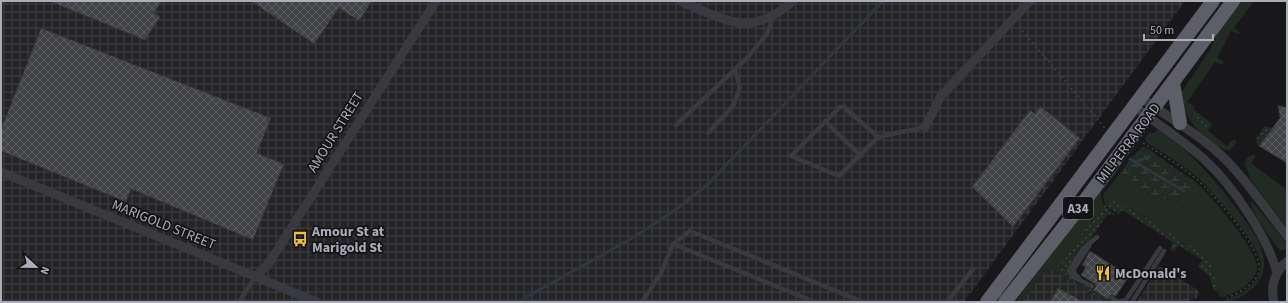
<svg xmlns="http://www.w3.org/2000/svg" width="1288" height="303" viewBox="0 0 1288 303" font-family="'Source Sans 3',sans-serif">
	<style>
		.industrial { fill: url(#industrial-grid) }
		.grass { fill: #222a24 }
		.wetland { fill: url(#wetland-marsh) }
		.park { fill: url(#park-dots) }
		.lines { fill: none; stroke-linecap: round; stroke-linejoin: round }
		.stream { stroke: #2e363e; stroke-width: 3 }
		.building { fill: url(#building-cross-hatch); stroke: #333236 }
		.path { stroke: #3f4146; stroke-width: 1.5; stroke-dasharray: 2 3; stroke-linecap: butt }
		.service { stroke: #393a3f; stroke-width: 4.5 }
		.minor { stroke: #393a3f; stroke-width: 9 }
		.trunk { stroke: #5d5e67; stroke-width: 14 }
		.labels { text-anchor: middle; stroke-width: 3.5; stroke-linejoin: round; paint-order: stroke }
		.shield { fill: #131315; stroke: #7d8088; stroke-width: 1 }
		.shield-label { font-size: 13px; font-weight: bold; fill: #abaeb9 }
		.street-label { font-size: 14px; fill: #abaeb9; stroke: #131315 }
		.poi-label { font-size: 14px; font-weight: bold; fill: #abaeb9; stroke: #131315; text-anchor: start }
	</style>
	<defs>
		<pattern id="industrial-grid" width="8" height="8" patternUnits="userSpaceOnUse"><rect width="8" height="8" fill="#242427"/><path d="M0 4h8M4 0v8" fill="none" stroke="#414144"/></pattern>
		<pattern id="wetland-marsh" width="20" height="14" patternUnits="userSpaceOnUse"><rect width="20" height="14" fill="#222a24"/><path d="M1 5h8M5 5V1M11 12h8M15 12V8" fill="none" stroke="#3f4642"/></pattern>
		<pattern id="park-dots" width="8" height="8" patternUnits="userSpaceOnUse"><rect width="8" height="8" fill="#222a24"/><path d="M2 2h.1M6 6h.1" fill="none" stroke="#3f4642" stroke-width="1.8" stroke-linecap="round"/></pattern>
		<pattern id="building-cross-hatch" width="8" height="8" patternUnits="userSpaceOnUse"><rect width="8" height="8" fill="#424347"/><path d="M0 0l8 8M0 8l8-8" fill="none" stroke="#5b5c5f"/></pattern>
	</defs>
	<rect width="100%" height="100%" fill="#18181a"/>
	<g class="industrial">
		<path d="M1 1H1185L964 302H1Z"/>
		<path d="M1159 266 1198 290 1199 293 1197 298 1189 300 1190 302H1137Z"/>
		<path d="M1048 267 1105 302H1022Z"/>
	</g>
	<g class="grass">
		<path d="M1240 1H1254L1234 28 1239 32V34L1231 31 1217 58 1224 62 1222 65 1215 62 1187 102 1194 106C1192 122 1217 137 1227 146L1232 140H1236V143L1231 150H1226C1210 146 1192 126 1185 111 1182 106 1182 99 1181 93L1210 50 1220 28Z"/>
		<path d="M1157 129C1191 151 1215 180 1239 212 1248 225 1260 238 1263 254 1266 267 1263 278 1254 287 1245 296 1233 302 1221 302 1236 296 1259 287 1261 268 1264 248 1212 191 1197 177 1181 164 1163 153 1146 142L1145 138 1149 133H1154Z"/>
		<path d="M1253 154 1256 156 1251 163 1287 190V228L1251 180 1244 163 1247 158Z"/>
		<path d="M1118 167H1120L1101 193 1103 206 1055 271 1048 267 1022 302H1015Z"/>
		<path d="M1121 172 1154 197 1180 202 1192 184H1198C1211 197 1260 252 1257 269 1254 284 1234 294 1220 298L1208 257 1182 242 1181 240 1129 207 1107 201 1105 205 1103 195Z"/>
		<path d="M1252 201 1287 244V249L1280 251 1257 219 1250 203Z"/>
	</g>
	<path class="wetland" d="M1142 147H1145L1198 184 1192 185 1181 202 1154 197 1121 172 1132 156 1135 155Z"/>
	<g class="park">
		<path d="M1193 109 1212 124 1207 131 1195 116Z"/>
		<path d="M1264 126 1273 128 1259 146 1255 141Z"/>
		<path d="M1110 199 1118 201 1182 240V243C1190 246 1201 249 1207 256 1214 265 1215 281 1218 291H1214L1209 275 1198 267 1202 260 1178 245 1174 252 1170 249 1173 242 1122 210 1119 214 1105 205Z"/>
		<path d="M1103 206 1117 216 1110 214 1106 216 1090 240 1080 248 1067 271C1070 283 1083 284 1092 288 1100 291 1108 296 1114 302H1105L1055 271Z"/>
	</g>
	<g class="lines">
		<g class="stream">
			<path d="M1130 159 1184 191"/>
			<path d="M1135 162 1149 157"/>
			<path d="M518 302C583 264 652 233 709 183L883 1"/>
		</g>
	</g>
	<g class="building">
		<path d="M49 1H162L154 13 160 17 145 40Z"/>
		<path d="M251 1H372L359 21 339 8 314 44Z"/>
		<path d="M41 28 271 118 257 153 284 164 253 240 131 189 126 202 1 151V129Z"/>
		<path d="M1278 105 1287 108V163L1259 146 1280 118Z"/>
		<path d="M1040 106 1080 138 1013 227 972 187 1030 110 1035 114Z"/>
		<path d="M1090 251 1129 276 1116 296 1111 295 1108 299 1093 290 1096 287 1095 284 1081 275 1086 267 1082 265Z"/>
		<path d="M1058 288 1084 302H1050Z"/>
	</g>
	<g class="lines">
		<g class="path">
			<path d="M1019 27 1105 128"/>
			<path d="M1143 143C1161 154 1180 165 1196 179 1212 192 1265 251 1259 272 1254 286 1239 292 1227 298"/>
			<path d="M1104 206 1109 209"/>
		</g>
		<g class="service">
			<path d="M825 121 861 156"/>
			<path d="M676 125 747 58 767 34 773 17"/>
			<path d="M708 133 733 106 740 88 735 69"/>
			<path d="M878 137 839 176 791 156 840 107H844L878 137 925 127"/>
			<path d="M673 244 815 302"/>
			<path d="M1079 278 1074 273V269L1089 246"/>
			<path d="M1092 286 1073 277 1069 271 1082 250 1097 237"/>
			<path d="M1112 298 1118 302"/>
			<path d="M239 302 255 277"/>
			<path d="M642 302 661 273 673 244 690 231 863 302"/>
			<path d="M947 302 973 269"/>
			<path d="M1118 302 1126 300 1160 248"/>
			<path d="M1132 302 1164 251"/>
		</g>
		<g class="minor">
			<path d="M680 1C726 20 751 39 793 1"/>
			<path d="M1140 97C1169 118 1201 135 1226 160 1249 183 1267 211 1287 236"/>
			<path d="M1134 106C1157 124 1183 140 1205 160 1232 185 1268 237 1277 273"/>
			<path d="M925 127 941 96 1030 1"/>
			<path d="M1 172 317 302"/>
			<path d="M255 277 269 263 436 1"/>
			<path d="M1274 302C1270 286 1275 272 1287 261"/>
		</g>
		<g class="trunk">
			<path d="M1173 83 1180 123"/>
			<path d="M987 302 1213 1"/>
			<path d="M1005 302 1086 199 1233 1"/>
		</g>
	</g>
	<defs>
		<g id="bus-bare" transform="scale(1.2)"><path d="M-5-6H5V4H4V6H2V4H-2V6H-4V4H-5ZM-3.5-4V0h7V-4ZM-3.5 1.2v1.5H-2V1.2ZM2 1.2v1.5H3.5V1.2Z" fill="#ebc13f" stroke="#131315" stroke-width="2.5" paint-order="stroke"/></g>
		<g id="restaurant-bare" transform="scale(1.2)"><path d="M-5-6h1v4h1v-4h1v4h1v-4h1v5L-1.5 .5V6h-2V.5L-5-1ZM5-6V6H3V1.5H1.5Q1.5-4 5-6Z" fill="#ebc13f" stroke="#131315" stroke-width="2.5" paint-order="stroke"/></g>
	</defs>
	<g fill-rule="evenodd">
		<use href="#bus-bare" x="300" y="239"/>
		<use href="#restaurant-bare" x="1103" y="273"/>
	</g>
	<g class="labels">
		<rect class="shield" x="1063" y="197" width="30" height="22" rx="3"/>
		<g class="shield-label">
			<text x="1078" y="213">A34</text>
		</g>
		<g class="street-label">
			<text transform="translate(335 132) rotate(-58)" y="5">AMOUR STREET</text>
			<text transform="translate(1128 143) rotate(-53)" y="5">MILPERRA ROAD</text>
			<text transform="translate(164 224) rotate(22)" y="5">MARIGOLD STREET</text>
		</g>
		<g class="poi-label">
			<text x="312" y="236">Amour St at<tspan x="312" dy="16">Marigold St</tspan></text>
			<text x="1115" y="278">McDonald's</text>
		</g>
	</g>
	<rect width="1288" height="303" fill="none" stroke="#abaeb9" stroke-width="4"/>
	<g transform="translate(36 267) rotate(112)" stroke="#131315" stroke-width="3" paint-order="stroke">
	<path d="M0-3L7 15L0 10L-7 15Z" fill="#abaeb9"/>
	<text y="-6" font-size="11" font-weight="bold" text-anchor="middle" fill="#abaeb9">N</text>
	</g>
	<path d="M1144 34v6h69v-6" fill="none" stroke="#abaeb9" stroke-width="2"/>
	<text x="1150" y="34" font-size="12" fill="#abaeb9" stroke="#131315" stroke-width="3" paint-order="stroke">50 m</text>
</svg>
